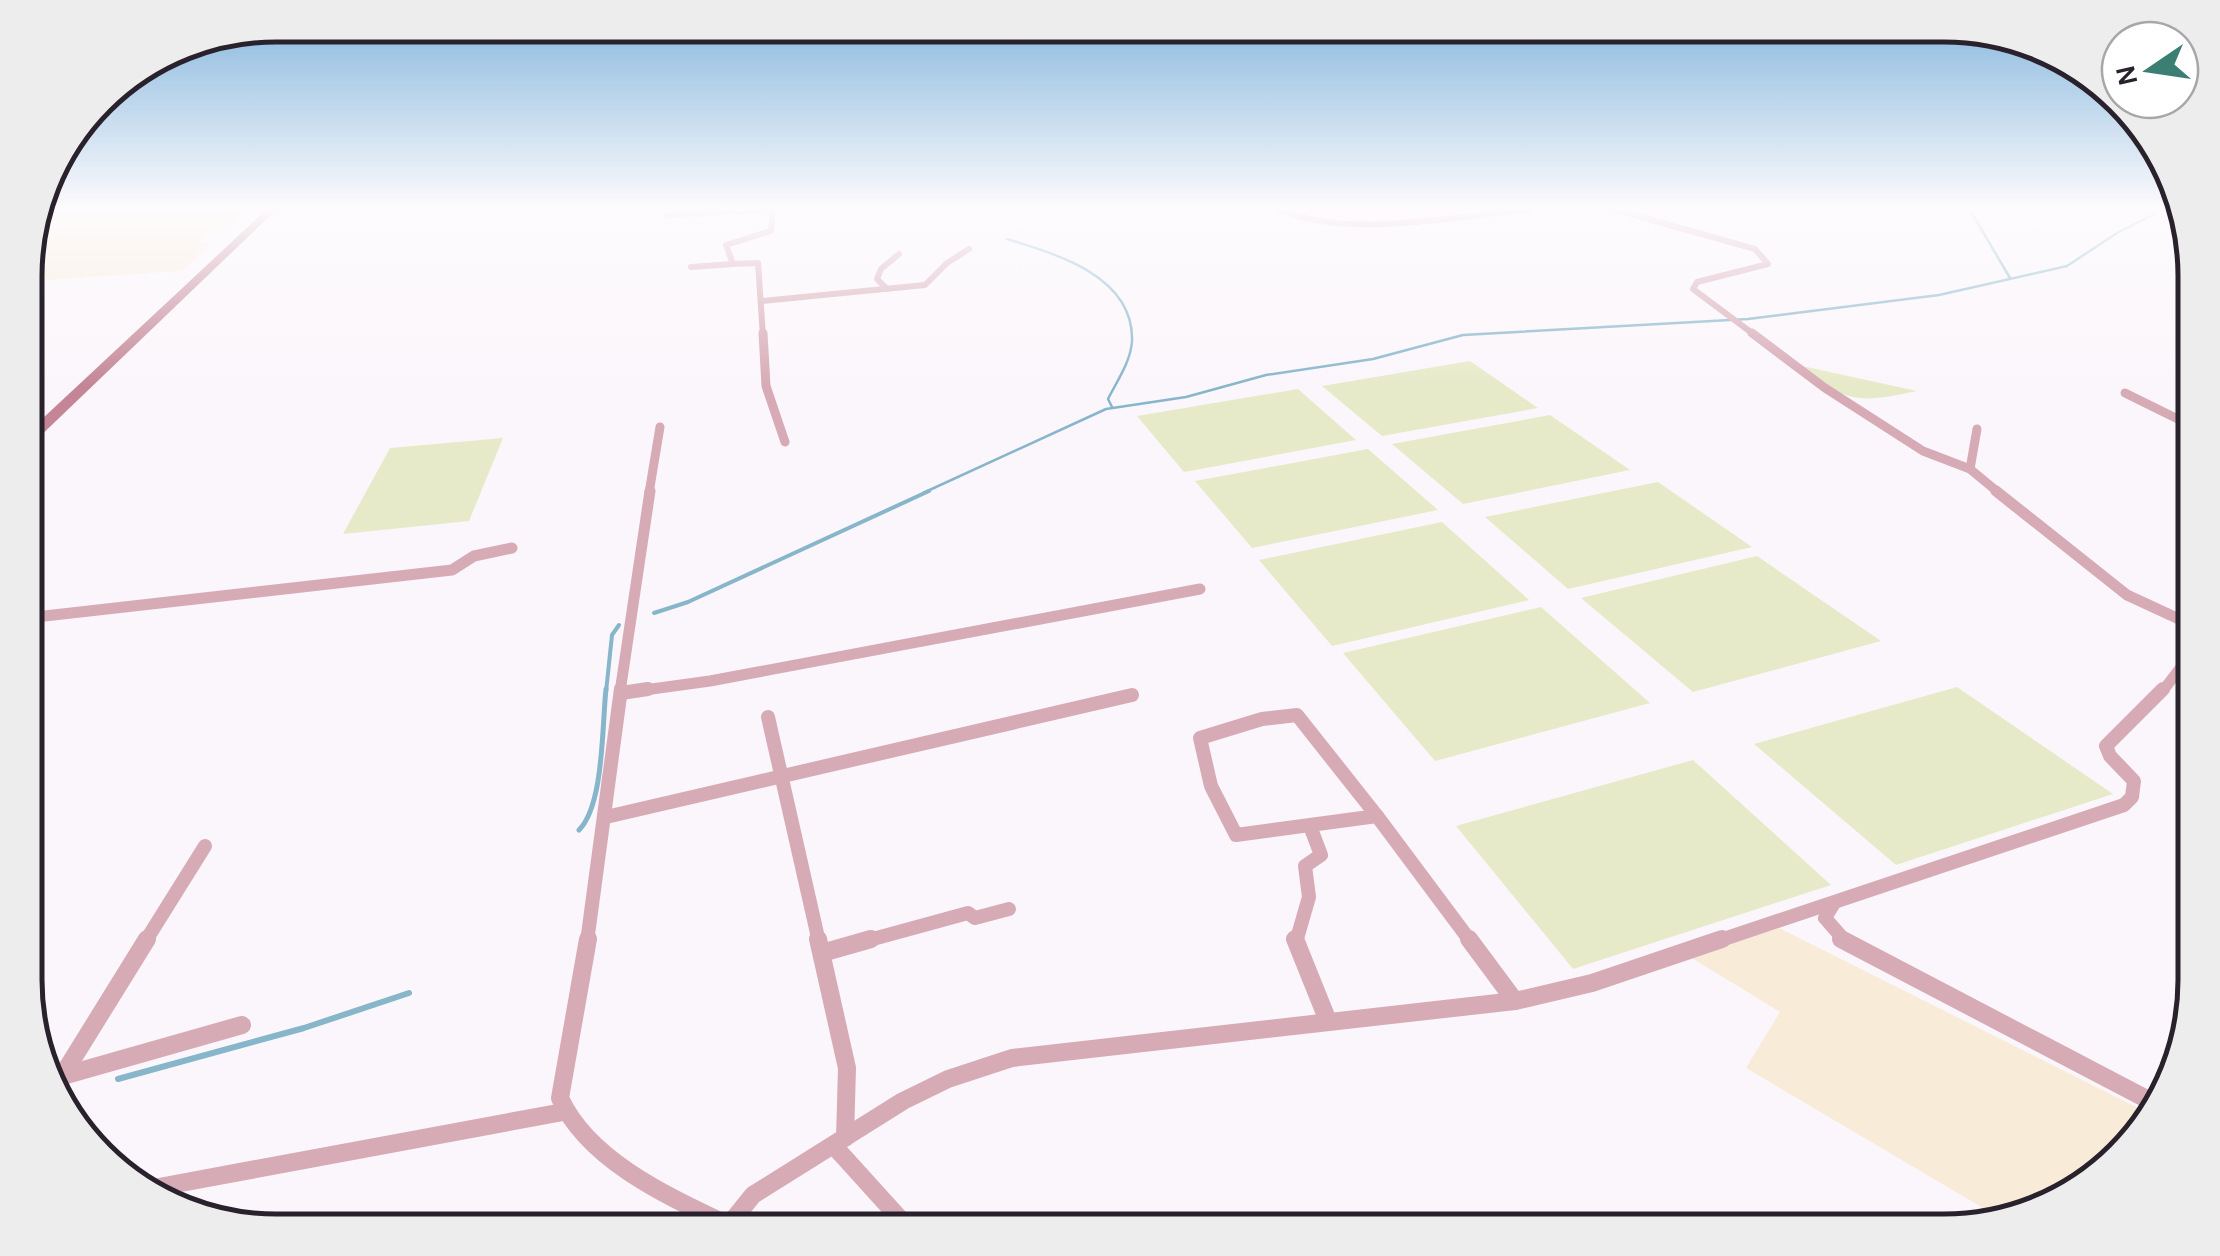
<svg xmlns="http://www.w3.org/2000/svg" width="2220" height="1256" viewBox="0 0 2220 1256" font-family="Karla,sans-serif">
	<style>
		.industrial { fill: #f8ecd8 }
		.green { fill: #e7eac9 }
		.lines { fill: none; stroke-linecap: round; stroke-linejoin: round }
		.stream-far3 { stroke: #87b5ca; stroke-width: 2.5 }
		.stream-far2 { stroke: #87b5ca; stroke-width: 4 }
		.stream-far1 { stroke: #87b5ca; stroke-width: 5 }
		.stream { stroke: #87b5ca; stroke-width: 6 }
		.street-far4 { stroke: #d7abb6; stroke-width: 6 }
		.street-far3 { stroke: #d7abb6; stroke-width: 9 }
		.street-far2 { stroke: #d7abb6; stroke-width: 11 }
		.street-far1 { stroke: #d7abb6; stroke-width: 14 }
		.street { stroke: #d7abb6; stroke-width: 18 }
		.secondary { fill: #c48596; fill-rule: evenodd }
		.rim { fill: none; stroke: #29212b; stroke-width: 5 }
	</style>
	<rect width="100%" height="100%" fill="#fbf6fb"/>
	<g class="industrial">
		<path d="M38 210H248L228 228 214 229 198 242 212 243 182 271 27 281V244Z"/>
		<path d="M1779 928 2152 1115 2070 1197 2000 1218 1746 1068 1780 1012 1690 957Z"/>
	</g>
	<g class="green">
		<path d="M1470 361 1538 408 1382 436 1322 386Z"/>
		<path d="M1802 366 1917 391C1862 403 1844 404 1802 366Z"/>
		<path d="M1298 389 1356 440 1184 472 1137 416Z"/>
		<path d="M1550 415 1630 470 1463 504 1392 444Z"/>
		<path d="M503 438 469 521 343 534 390 448Z"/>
		<path d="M1368 449 1438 510 1252 548 1195 481Z"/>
		<path d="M1658 482 1752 547 1568 589 1485 517Z"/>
		<path d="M1442 522 1529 600 1332 646 1259 560Z"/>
		<path d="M1757 556 1881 641 1693 692 1581 598Z"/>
		<path d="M1541 607 1650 703 1435 761 1343 653Z"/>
		<path d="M1957 687 2113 794 1896 865 1754 744Z"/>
		<path d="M1693 760 1831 885 1573 969 1456 826Z"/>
	</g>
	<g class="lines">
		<g class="stream-far3">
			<path d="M1970 210 2010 278"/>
			<path d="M1007 239C1056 254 1134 276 1132 341 1131 361 1117 381 1108 399L1112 407"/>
			<path d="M923 493 1106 409 1186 397 1266 375 1373 359 1463 335 1748 319 1939 295 2067 266 2117 233 2162 210"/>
		</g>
		<g class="stream-far2">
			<path d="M654 613 688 602 929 491"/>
			<path d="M606 692 612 635 619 625"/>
		</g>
		<path class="stream-far1" d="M579 830C604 805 602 725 606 689"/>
		<path class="stream" d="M118 1079 304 1028 409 993"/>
		<g class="street-far4">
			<path d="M1281 210C1348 239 1455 216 1527 210"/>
			<path d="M1616 210 1755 249 1768 264 1697 282 1693 289 1756 336"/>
			<path d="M667 215 760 210"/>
			<path d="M691 267 733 264"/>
			<path d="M887 289 877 279 881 269 899 254"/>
			<path d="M761 301 925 285 947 263 969 249"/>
			<path d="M763 336 758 263 733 264 726 245 771 231 773 210"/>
		</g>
		<g class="street-far3">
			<path d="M763 333 766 386 785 442"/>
			<path d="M1752 333 1825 388 1923 451 1970 469 1999 493"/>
			<path d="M2125 393 2194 427"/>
			<path d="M1970 469 1977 429"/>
			<path d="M649 493 660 427"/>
		</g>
		<g class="street-far2">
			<path d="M1996 491 2127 595 2194 626"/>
			<path d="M27 618 452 570 474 556 512 548"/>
			<path d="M620 692 650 491"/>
			<path d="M630 692 710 681 1200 589"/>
			<path d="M2162 692 2194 650"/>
		</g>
		<g class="street-far1">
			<path d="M621 693 648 689"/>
			<path d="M1297 715 1377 816 1236 835 1211 786 1200 738 1262 719Z"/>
			<path d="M768 717 819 942"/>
			<path d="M1377 816 1471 942"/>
			<path d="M606 817 1132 695"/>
			<path d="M27 830 36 829"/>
			<path d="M1834 903 1825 918 1846 942"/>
			<path d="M145 942 205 846"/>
			<path d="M587 942 621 689"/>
			<path d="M862 942 968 913 975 918 1009 909"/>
			<path d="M1296 942 1309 897 1305 866 1321 855 1310 826"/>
			<path d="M1715 942 2124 805 2132 797 2134 781 2110 756 2106 746 2163 689"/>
		</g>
		<g class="street">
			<path d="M588 939 560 1098C588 1160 667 1196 726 1224"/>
			<path d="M818 939 847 1068 845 1138"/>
			<path d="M1295 939 1328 1021"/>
			<path d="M1469 939 1515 1001"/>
			<path d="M1841 939 2160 1106"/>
			<path d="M822 953 871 939"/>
			<path d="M64 1073 147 939"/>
			<path d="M52 1079 242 1025"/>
			<path d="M834 1146 911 1231"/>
			<path d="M143 1190 563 1112"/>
			<path d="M724 1231 753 1195 903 1101 948 1079 1012 1058 1515 1001 1592 983 1722 939"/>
		</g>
		<path class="secondary" d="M266 210H276L32 444 27 445V433Z"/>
	</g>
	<linearGradient id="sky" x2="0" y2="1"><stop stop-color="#81b4dc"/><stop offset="0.54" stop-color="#fdfbfd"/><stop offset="1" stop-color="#fdfbfd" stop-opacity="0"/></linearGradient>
	<rect width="2220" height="386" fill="url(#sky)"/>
	<path d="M0 0H2220V1256H0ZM276 42H1944A234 234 0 0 1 2178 276V980A234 234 0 0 1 1944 1214H276A234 234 0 0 1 42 980V276A234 234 0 0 1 276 42Z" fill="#eeedee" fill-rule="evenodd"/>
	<path class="rim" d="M276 42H1944A234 234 0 0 1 2178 276V980A234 234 0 0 1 1944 1214H276A234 234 0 0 1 42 980V276A234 234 0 0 1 276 42Z"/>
	<g transform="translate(2150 70) rotate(257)"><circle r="48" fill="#ffffff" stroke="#a9a6aa" stroke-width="2.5"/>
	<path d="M0-8L18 38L0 25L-18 38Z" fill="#3a7f72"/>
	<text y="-15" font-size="28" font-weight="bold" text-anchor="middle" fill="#29212b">N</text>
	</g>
</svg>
